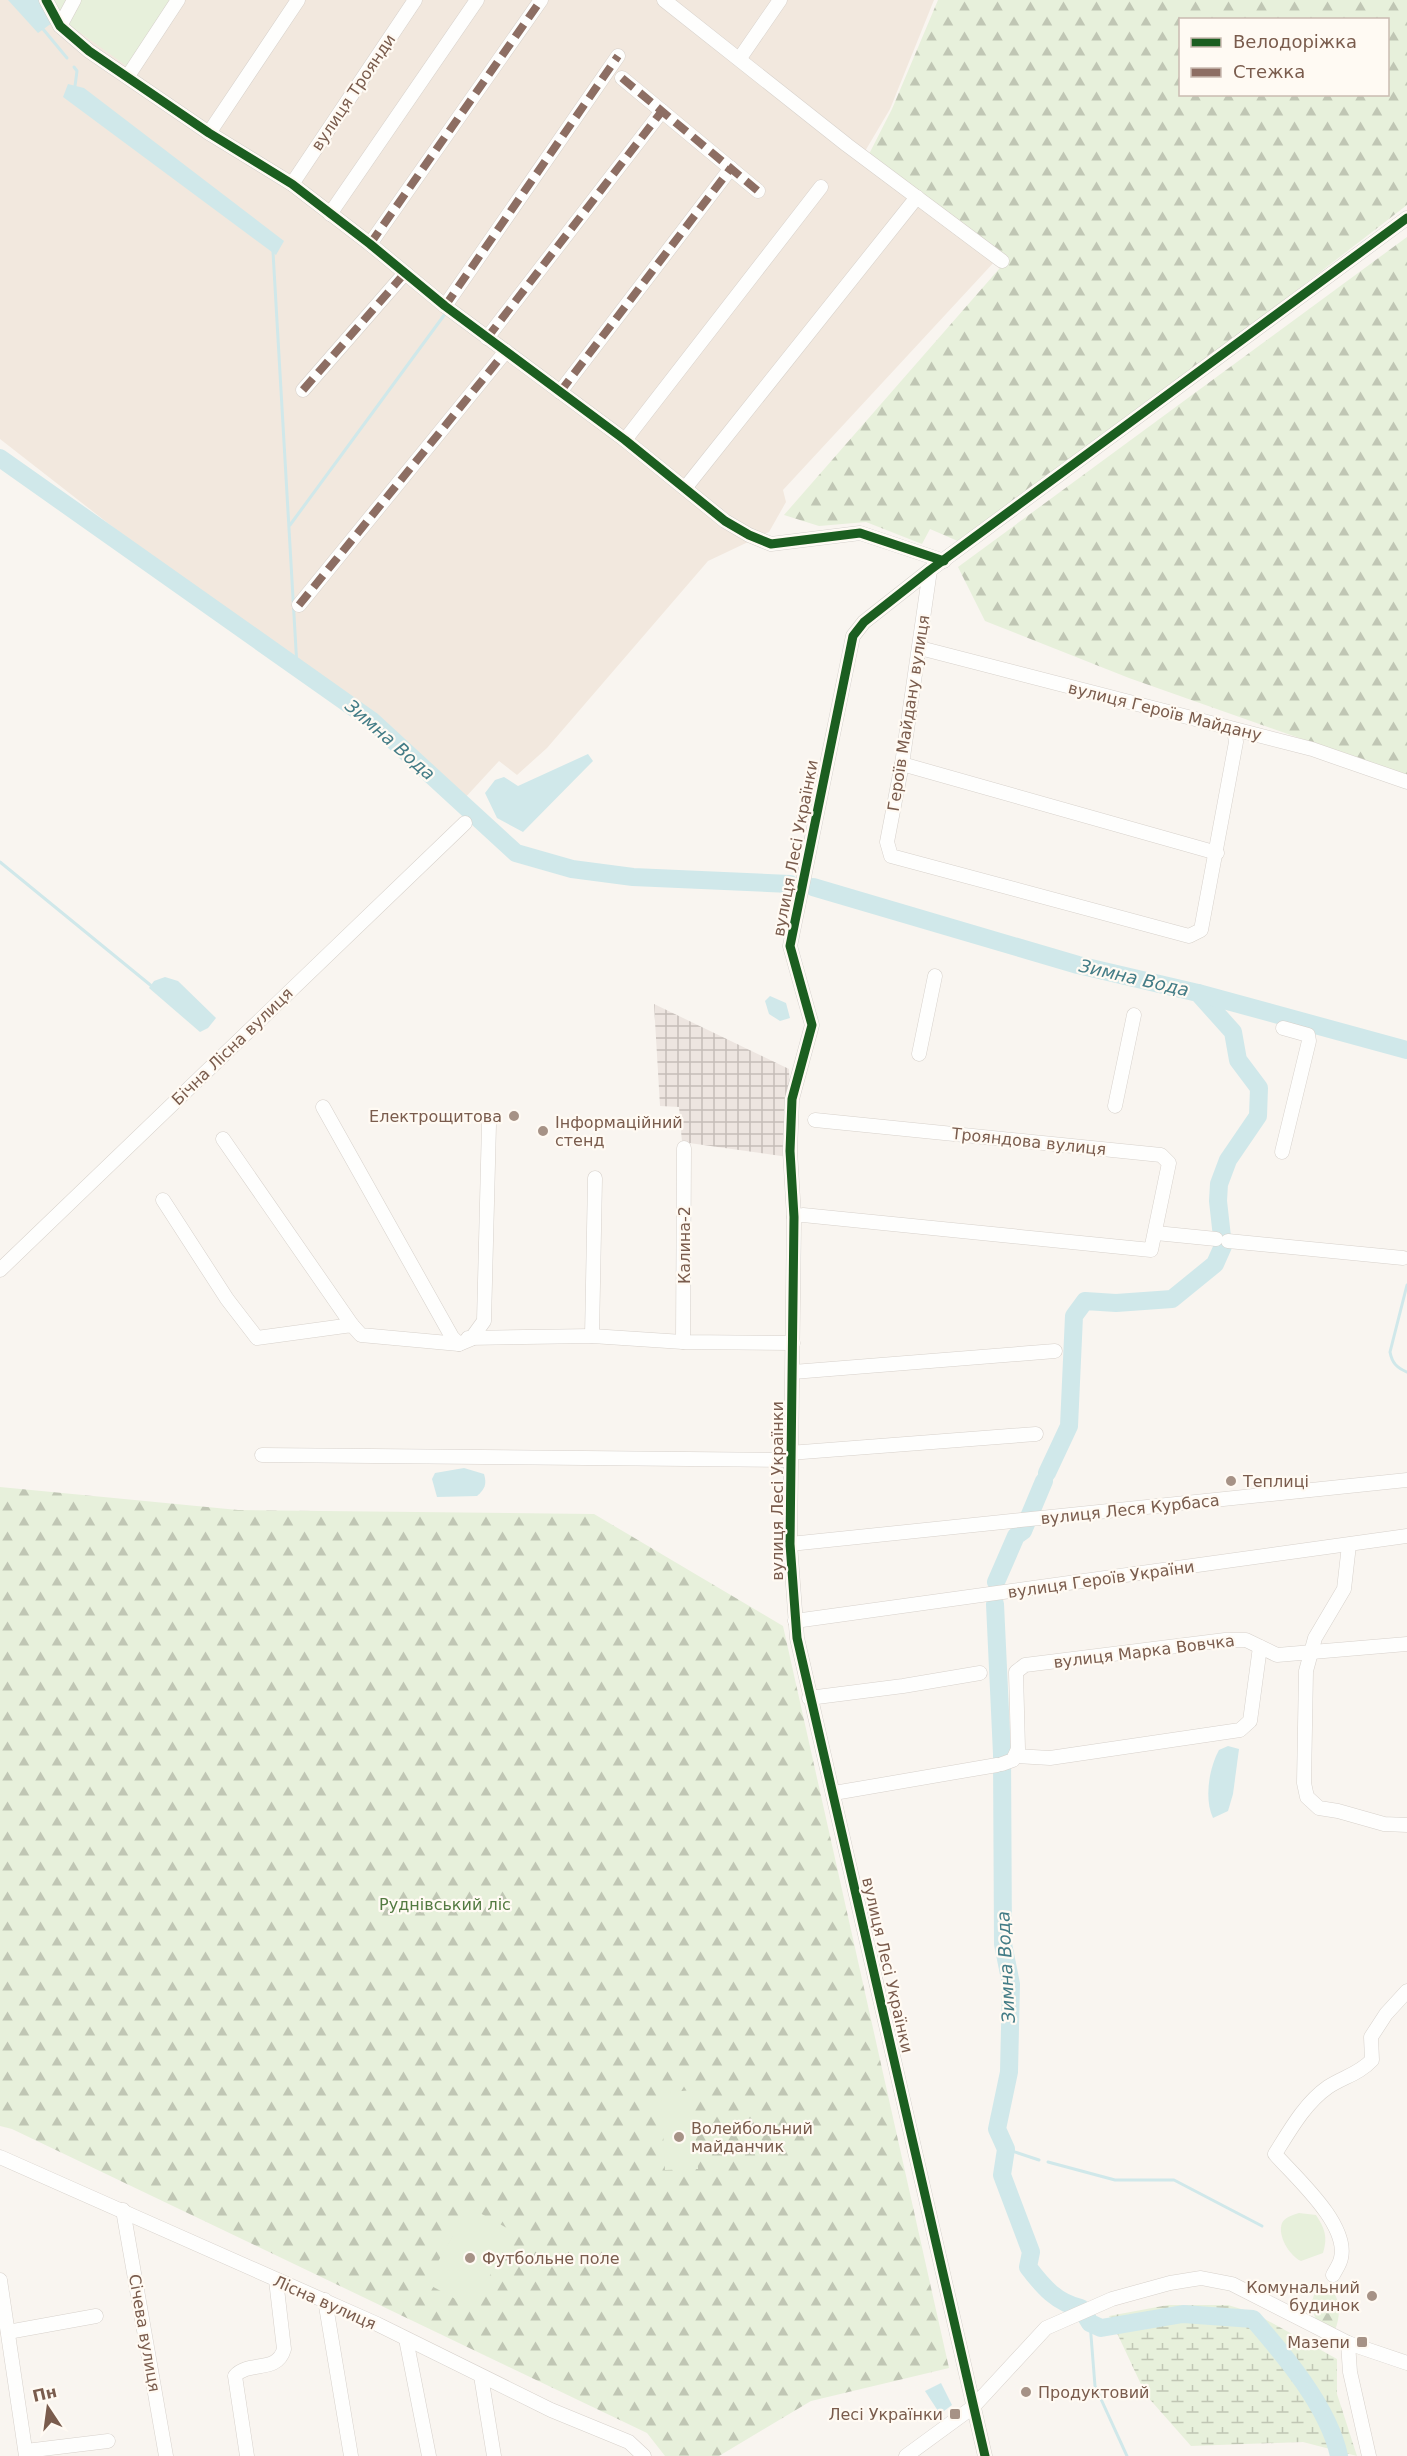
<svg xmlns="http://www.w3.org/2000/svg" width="1407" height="2456" viewBox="0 0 1407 2456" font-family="'DejaVu Sans',sans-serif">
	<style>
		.residential { fill: #f2e8de }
		.industrial { fill: url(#industrial-grid) }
		.forest { fill: url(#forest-firs); fill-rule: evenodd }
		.wetland { fill: url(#wetland-marsh) }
		.green { fill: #e7f0db }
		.water { fill: #d0e8ea }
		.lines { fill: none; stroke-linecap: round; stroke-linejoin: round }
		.stream { stroke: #d0e8ea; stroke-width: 3 }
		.river { stroke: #d0e8ea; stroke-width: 18 }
		.minor-casing { stroke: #d7d1cb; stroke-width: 15 }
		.minor { stroke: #fefefd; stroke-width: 14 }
		.quiet { stroke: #8d6e63; stroke-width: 8; stroke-dasharray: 15 8; stroke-linecap: butt }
		.cycleway-casing { stroke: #fffaf3; stroke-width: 13 }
		.cycleway { stroke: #1b5e20; stroke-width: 9 }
		.poi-dot { fill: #a69286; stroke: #fffaf3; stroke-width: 2 }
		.labels { text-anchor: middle; stroke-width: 4.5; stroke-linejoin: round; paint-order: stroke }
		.street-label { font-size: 16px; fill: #7a5c4d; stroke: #fffaf3 }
		.poi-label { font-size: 16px; fill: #7a5c4d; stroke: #fffaf3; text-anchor: start }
		.park-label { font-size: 16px; fill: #537a41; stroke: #fffaf3 }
		.water-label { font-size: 18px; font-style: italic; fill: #437c86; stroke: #fffaf3 }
	</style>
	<defs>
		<pattern id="industrial-grid" width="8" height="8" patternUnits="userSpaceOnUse" patternTransform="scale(1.5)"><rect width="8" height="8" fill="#ede5e0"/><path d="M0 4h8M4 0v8" fill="none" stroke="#c5bdb8"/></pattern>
		<pattern id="forest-firs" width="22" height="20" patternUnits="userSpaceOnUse" patternTransform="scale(1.5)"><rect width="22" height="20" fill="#e7f0db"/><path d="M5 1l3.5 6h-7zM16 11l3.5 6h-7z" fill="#c0c6b4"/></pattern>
		<pattern id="wetland-marsh" width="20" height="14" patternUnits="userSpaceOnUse" patternTransform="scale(1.5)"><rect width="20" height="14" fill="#e7f0db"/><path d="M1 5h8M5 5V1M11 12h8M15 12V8" fill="none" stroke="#c0c6b4"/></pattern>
	</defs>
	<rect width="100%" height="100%" fill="#f9f5f0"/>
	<path class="residential" d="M0 0H934L890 109 861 158 996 260 783 490 786 502 769 532 708 561 547 748 517 775 499 761 463 800 0 439Z"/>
	<path class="industrial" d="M654 1004 789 1069 791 1114 788 1157 682 1142 679 1107 660 1106Z"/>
	<g class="forest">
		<path d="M938 0H1407V205L967 545 930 529 922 544 866 522 819 526 784 515 1006 261 867 158 892 109ZM1180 20H1388V94H1180Z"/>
		<path d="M1407 237V776L1129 678 985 621 958 567Z"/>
		<path d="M0 1487 238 1510 594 1514 783 1626 949 2368 811 2401 719 2456H665L647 2433 12 2129 0 2126Z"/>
		<path d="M1319 2284C1341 2288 1342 2313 1335 2330L1319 2325C1310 2309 1310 2300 1319 2284Z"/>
	</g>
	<path class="wetland" d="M1168 2305H1228L1254 2313 1337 2359V2394L1357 2456 1303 2442 1191 2446 1146 2395 1109 2316Z"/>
	<g class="green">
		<path d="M51 0H172L128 67 61 19Z"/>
		<path d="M692 2090 698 2169 665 2170 661 2093Z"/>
		<path d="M469 2207 514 2232 472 2308 426 2283Z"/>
		<path d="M1299 2213 1316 2215C1325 2229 1328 2237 1323 2253L1301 2261C1290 2256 1277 2236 1282 2223 1285 2217 1293 2215 1299 2213Z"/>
	</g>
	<g class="water">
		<path d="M8 0H39L52 23 38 33Z"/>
		<path d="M68 84 84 88 284 241 276 255 63 97Z"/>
		<path d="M588 754 593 761 523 832 497 818 485 793 495 780 504 777 518 786Z"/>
		<path d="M165 977 178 981 216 1018 208 1028 200 1032 149 988 154 981Z"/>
		<path d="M770 996 786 1003 790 1018 780 1021 769 1014 765 1001Z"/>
		<path d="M464 1468 484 1474C487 1484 485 1489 477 1496L437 1497 432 1479 435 1473Z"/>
		<path d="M1228 1746 1239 1749 1233 1794 1228 1811 1213 1818C1204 1799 1209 1768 1219 1750Z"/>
		<path d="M941 2383 952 2405 940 2414 925 2391Z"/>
	</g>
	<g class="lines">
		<g class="stream">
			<path d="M43 29 67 58"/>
			<path d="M74 67 77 71 75 86"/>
			<path d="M273 252 297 667"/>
			<path d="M290 525 445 314"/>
			<path d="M0 862 154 988"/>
			<path d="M1407 1285 1390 1352C1392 1363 1397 1368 1407 1372"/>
			<path d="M1006 2149 1039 2160"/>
			<path d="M1048 2162 1115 2180H1174L1262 2226"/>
			<path d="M1090 2323 1095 2386 1127 2456"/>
		</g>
		<g class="river">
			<path d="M0 458 371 720 516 853 572 869 633 877 790 884"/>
			<path d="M813 887 1078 965 1198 993 1233 1032 1238 1060 1259 1088 1258 1116 1228 1160 1219 1184 1218 1201 1223 1246 1215 1264 1172 1299 1116 1303 1085 1301 1074 1316 1069 1426 1047 1473"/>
			<path d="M1198 993 1407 1050"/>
			<path d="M996 1582 1016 1536 1023 1531 1044 1481"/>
			<path d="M995 1604 1002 1754 1003 1944 1011 1984 1009 2072 997 2129 1006 2149 1002 2175 1031 2252 1028 2267C1043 2287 1057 2303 1081 2308L1090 2323 1101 2328 1183 2314 1253 2319C1285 2356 1329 2408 1339 2456"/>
		</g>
		<g class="minor-casing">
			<g id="minor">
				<path d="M46 0 60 26 89 51 209 133 292 184 370 244 445 306 625 440 725 521 749 535 771 544 860 533 944 561"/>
				<path d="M664 0 847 145 1002 261"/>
				<path d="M60 26 74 0"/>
				<path d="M740 58 780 0"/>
				<path d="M128 76 178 0"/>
				<path d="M622 78 758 191"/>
				<path d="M209 133 298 0"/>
				<path d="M292 184 415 0"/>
				<path d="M330 214 477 0"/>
				<path d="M370 244 541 0"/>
				<path d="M445 306 618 56"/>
				<path d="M487 338 662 111"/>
				<path d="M303 390 405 273"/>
				<path d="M560 392 731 168"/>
				<path d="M625 440 821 187"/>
				<path d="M686 487 917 197"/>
				<path d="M930 570 902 764 887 842 891 856 1189 936 1201 930 1236 742 1234 730"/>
				<path d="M299 605 506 351"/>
				<path d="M920 648 1312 749 1407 782"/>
				<path d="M902 764 1217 853"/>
				<path d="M919 1054 935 976"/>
				<path d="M1115 1106 1134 1015"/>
				<path d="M323 1107 452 1337 459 1344"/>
				<path d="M223 1139 352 1325"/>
				<path d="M1282 1152 1309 1041 1308 1035 1283 1028"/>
				<path d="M163 1200 227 1299 257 1338 352 1325 361 1335 459 1344 471 1339 484 1321 489 1124"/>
				<path d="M794 1217 803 1215 1151 1250 1169 1163 1161 1155 815 1120"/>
				<path d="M1156 1233 1216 1239"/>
				<path d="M1228 1241 1403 1258"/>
				<path d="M0 1270 465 823"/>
				<path d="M592 1336 595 1178"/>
				<path d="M468 1338 592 1336 683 1342 793 1343"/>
				<path d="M683 1342 684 1148"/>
				<path d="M793 1372 1055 1351"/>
				<path d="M789 1453 1036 1434"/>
				<path d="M262 1455 789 1460"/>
				<path d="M790 1544 1407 1480"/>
				<path d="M1349 1545 1344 1589 1315 1638 1306 1671 1304 1783 1307 1797 1319 1808 1338 1811 1384 1824 1407 1825"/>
				<path d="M795 1621 1407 1536"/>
				<path d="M809 1698 903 1686 980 1673"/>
				<path d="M1015 1756 1050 1758 1240 1730 1250 1721 1260 1647"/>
				<path d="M1002 1764 1013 1760 1018 1749 1016 1672 1025 1665 1225 1640H1246L1277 1655 1407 1644"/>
				<path d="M834 1793 997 1765"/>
				<path d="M0 2157 377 2324 551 2410 629 2442 644 2456"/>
				<path d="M123 2210 166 2456"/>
				<path d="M1333 2275C1336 2269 1340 2264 1341 2258 1349 2224 1295 2177 1275 2154 1290 2130 1305 2103 1328 2087 1343 2077 1359 2074 1372 2060L1371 2037 1386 2014 1407 1991"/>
				<path d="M0 2280 26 2456"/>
				<path d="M325 2300 351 2456"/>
				<path d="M8 2332 96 2316"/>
				<path d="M406 2339 429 2456"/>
				<path d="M1348 2343 1350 2372 1369 2456"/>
				<path d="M481 2376 494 2456"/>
				<path d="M26 2451 108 2441"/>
				<path d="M247 2456 235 2376C249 2360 277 2374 284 2349L276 2280"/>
				<path d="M906 2456 973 2407 1046 2328 1112 2299 1170 2283 1201 2278 1232 2284 1348 2343 1407 2363"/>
				<path d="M985 2456 797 1638 790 1544 794 1217 790 1151 792 1099 812 1025 790 946 853 636 864 622 930 570 1407 218"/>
			</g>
		</g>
		<use href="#minor" class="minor"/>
		<g class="quiet">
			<path d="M622 78 758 191"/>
			<path d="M370 244 541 0"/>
			<path d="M445 306 618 56"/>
			<path d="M487 338 662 111"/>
			<path d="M303 390 405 273"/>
			<path d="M560 392 731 168"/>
			<path d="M299 605 506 351"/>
		</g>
		<g class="cycleway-casing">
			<g id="cycleway">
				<path d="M46 0 60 26 89 51 209 133 292 184 370 244 445 306 625 440 725 521 749 535 771 544 860 533 944 561"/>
				<path d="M985 2456 797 1638 790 1544 794 1217 790 1151 792 1099 812 1025 790 946 853 636 864 622 930 570 1407 218"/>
			</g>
		</g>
		<use href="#cycleway" class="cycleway"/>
	</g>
	<g class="poi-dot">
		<circle cx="514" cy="1116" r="6"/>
		<circle cx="543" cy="1131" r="6"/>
		<circle cx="1231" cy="1481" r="6"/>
		<circle cx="679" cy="2137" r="6"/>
		<circle cx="470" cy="2258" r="6"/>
		<circle cx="1372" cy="2296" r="6"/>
		<rect x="1356" y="2336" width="12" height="12" rx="3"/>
		<circle cx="1026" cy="2392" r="6"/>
		<rect x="949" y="2408" width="12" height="12" rx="3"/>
	</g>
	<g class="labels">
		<g class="street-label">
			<text transform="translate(353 92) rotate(-56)" y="6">вулиця Троянди</text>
			<text transform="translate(1165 711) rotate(14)" y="6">вулиця Героїв Майдану</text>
			<text transform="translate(908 713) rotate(-81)" y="6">Героїв Майдану вулиця</text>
			<text transform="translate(795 848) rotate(-79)" y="6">вулиця Лесі Українки</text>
			<text transform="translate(232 1046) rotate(-44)" y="6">Бічна Лісна вулиця</text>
			<text transform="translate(1029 1141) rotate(6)" y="6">Трояндова вулиця</text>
			<text transform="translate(684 1245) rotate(-90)" y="6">Калина-2</text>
			<text transform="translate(777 1491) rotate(-90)" y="6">вулиця Лесі Українки</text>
			<text transform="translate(1130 1509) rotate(-6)" y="6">вулиця Леся Курбаса</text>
			<text transform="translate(1101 1579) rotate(-8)" y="6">вулиця Героїв України</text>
			<text transform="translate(1144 1651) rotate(-7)" y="6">вулиця Марка Вовчка</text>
			<text transform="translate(888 1965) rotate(77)" y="6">вулиця Лесі Українки</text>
			<text transform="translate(325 2302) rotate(24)" y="6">Лісна вулиця</text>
			<text transform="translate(145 2333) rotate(80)" y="6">Січева вулиця</text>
		</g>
		<g class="poi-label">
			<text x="502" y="1122" text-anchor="end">Електрощитова</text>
			<text x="555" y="1128">Інформаційний<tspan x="555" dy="18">стенд</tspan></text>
			<text x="1243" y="1487">Теплиці</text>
			<text x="691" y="2134">Волейбольний<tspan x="691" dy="18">майданчик</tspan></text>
			<text x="482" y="2264">Футбольне поле</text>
			<text x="1360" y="2293" text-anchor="end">Комунальний<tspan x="1360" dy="18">будинок</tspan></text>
			<text x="1350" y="2348" text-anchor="end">Мазепи</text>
			<text x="1038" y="2398">Продуктовий</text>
			<text x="943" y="2420" text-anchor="end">Лесі Українки</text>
		</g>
		<g class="park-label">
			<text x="445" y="1910">Руднівський ліс</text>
		</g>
		<g class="water-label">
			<text transform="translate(390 740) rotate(41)" y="6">Зимна Вода</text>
			<text transform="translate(1134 978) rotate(13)" y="6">Зимна Вода</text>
			<text transform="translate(1006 1967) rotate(-93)" y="6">Зимна Вода</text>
		</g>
	</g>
	<rect x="1179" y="18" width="210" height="78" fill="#fffaf3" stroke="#cabbb1" stroke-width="1.5"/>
	<rect x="1191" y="38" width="30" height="9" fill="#1b5e20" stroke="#cabbb1" stroke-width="1.5"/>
	<text x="1233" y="48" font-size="18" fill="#7a5c4d">Велодоріжка</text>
	<rect x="1191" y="68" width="30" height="9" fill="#8d6e63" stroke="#cabbb1" stroke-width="1.5"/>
	<text x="1233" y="78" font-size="18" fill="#7a5c4d">Стежка</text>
	<g transform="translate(48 2408) rotate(347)" stroke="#fffaf3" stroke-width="4.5" paint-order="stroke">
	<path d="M0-4.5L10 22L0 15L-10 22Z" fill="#7a5c4d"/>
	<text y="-9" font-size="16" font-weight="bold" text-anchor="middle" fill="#7a5c4d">Пн</text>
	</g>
</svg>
